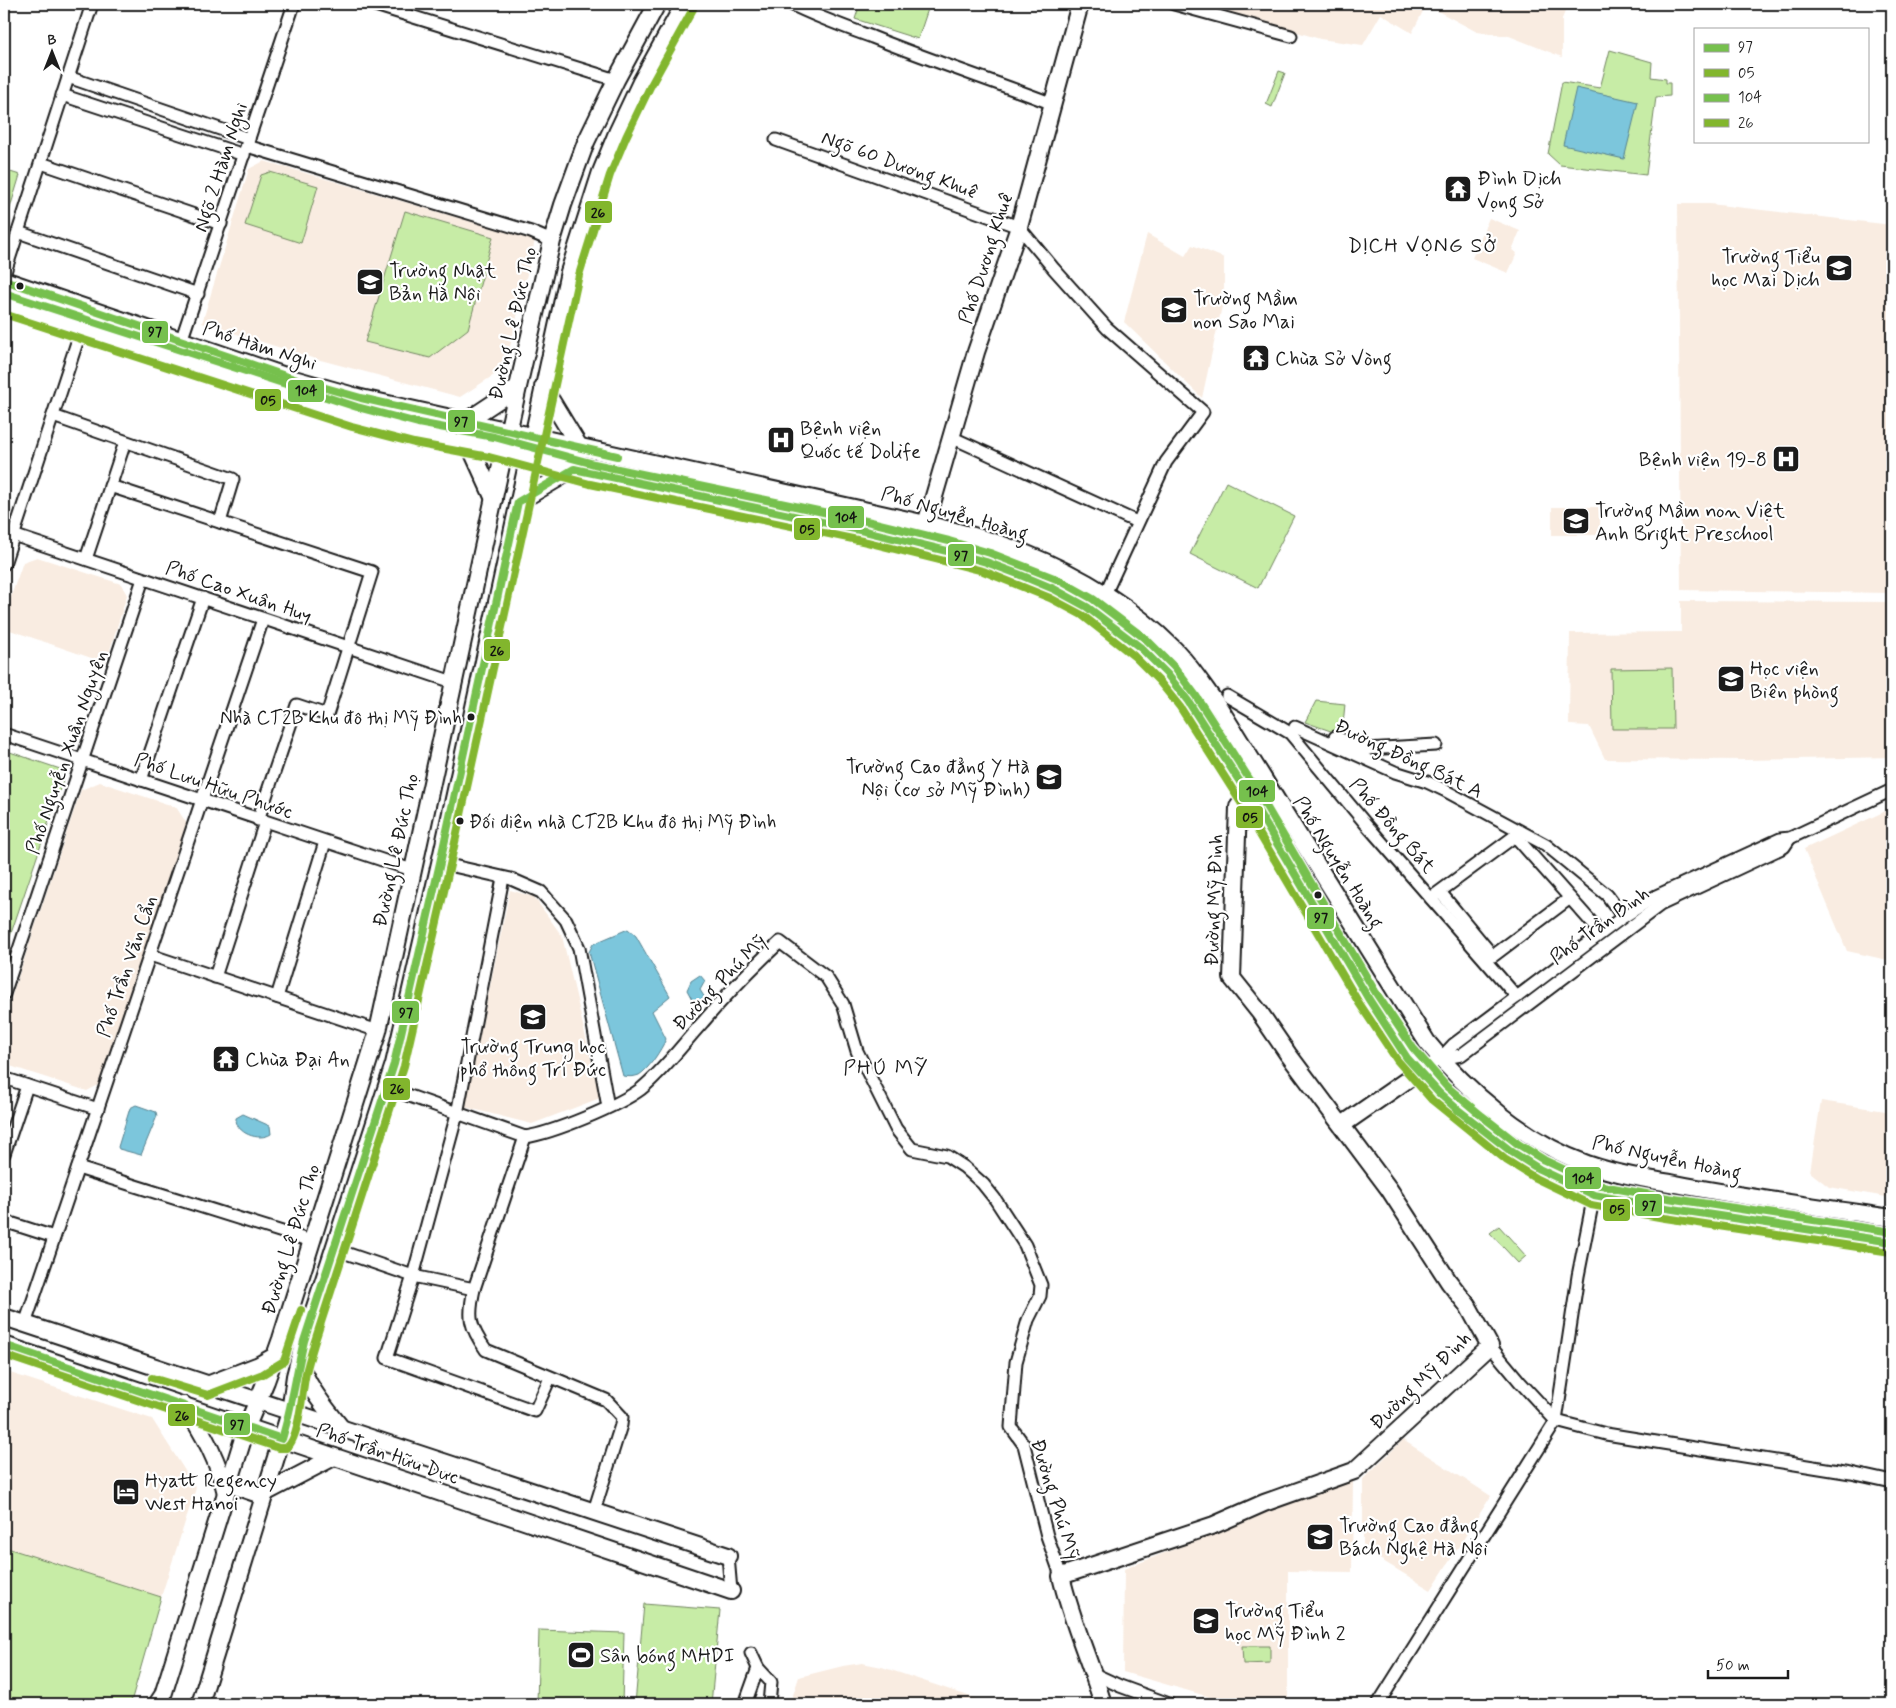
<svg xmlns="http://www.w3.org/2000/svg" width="1896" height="1708" viewBox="0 0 1896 1708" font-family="Mynerve,sans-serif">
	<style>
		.built { fill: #f9ece1 }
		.green { fill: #c7eca6; stroke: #728461 }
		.water { fill: #7cc6dc; stroke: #56828f }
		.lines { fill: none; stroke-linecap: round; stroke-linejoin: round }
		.street-casing { stroke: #1c1c1c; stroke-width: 15 }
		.secondary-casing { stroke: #1c1c1c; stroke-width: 20 }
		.street { stroke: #fff; stroke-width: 11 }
		.secondary { stroke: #fff; stroke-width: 16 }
		.bus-1-casing { stroke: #fff; stroke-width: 11 }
		.bus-2-casing { stroke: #fff; stroke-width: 11 }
		.bus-3-casing { stroke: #fff; stroke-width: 11 }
		.bus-4-casing { stroke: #fff; stroke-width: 11 }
		.bus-1 { stroke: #76c04d; stroke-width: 8 }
		.bus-2 { stroke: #82b62d; stroke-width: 8 }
		.bus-3 { stroke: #76c04d; stroke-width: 8 }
		.bus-4 { stroke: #82b62d; stroke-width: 8 }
		.bus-dot { fill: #1c1c1c; stroke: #fff; stroke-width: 2 }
		.labels { text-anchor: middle; stroke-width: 4.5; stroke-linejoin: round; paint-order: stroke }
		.bus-label { font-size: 19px; fill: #1c1c1c; stroke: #fff; text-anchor: end }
		.street-label { font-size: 20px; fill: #1c1c1c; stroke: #fff }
		.poi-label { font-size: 20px; fill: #1c1c1c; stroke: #fff; text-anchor: start }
		.neighbourhood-label { font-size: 21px; letter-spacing: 1px; fill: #1c1c1c; stroke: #fff }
		.line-badge { stroke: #fff; stroke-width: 2 }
		.pale-badge-label { font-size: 14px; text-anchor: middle; font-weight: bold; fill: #111 }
	</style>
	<rect width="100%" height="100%" fill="#fff"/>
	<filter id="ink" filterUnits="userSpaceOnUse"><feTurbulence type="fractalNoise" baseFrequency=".02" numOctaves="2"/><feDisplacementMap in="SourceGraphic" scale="10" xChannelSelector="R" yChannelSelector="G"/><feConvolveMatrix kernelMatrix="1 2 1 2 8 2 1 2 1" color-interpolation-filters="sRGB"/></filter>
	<g filter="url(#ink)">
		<g class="built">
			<path d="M1204 4H1568L1562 19V57L1509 36 1477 32 1432 8 1424 9 1412 33 1381 14 1363 45 1320 39Z"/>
			<path d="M264 161 535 240 505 368 460 397 309 357 202 323 249 169Z"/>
			<path d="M1678 204H1710L1892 225V593L1681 590Z"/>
			<path d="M1489 218 1520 231 1512 250 1517 253 1508 273 1472 258Z"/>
			<path d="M1147 234 1185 256 1192 245 1224 258V297L1202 398 1124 322Z"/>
			<rect x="1552" y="507" width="48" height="28"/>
			<path d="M37 557 121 584 127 595 106 663 4 628V616L23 562Z"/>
			<path d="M1681 601 1892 602V757L1745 760 1605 759 1589 726 1569 725 1570 633 1681 632Z"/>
			<path d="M100 782 176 807 187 824 143 952 100 1084 87 1091 4 1064V1019L81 790Z"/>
			<path d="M1892 808V961L1847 951 1804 849Z"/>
			<path d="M510 890 534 897 562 936 600 1098 532 1124 465 1107Z"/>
			<path d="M1821 1101 1892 1112V1198L1829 1187 1810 1172Z"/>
			<path d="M4 1371 152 1419 196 1488 161 1597 4 1547Z"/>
			<path d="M1403 1440 1491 1496 1431 1590 1363 1549V1479Z"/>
			<path d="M1353 1478 1352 1572 1288 1571V1704H1234L1123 1672 1124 1569Z"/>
			<path d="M862 1663 882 1667 992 1704H790L799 1677 843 1666Z"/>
		</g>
		<g class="green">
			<path d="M860 4H913L928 9 918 39 855 19Z"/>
			<path d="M1610 50 1652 62 1651 77 1666 79V83H1670V96L1656 97 1646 175 1560 165 1548 154 1562 82 1600 88Z"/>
			<path d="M1279 71 1285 73 1272 107 1266 104Z"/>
			<path d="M4 170 20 175 4 228Z"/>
			<path d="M270 172 318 186 301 243 245 225 261 175Z"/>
			<path d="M405 211 493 237 468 329 430 358 365 342Z"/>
			<path d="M1226 482 1294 516 1258 588 1190 554Z"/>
			<path d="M1672 668 1673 729H1612L1611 669Z"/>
			<path d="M1316 701 1345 704 1342 735 1305 722Z"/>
			<path d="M4 750 66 771 4 954Z"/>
			<path d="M1499 1226 1526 1256 1518 1263 1490 1233Z"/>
			<path d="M4 1547 161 1597 131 1702 127 1704H4Z"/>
			<path d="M644 1604 720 1610 711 1704H635Z"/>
			<path d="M539 1630 624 1633 622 1704H537Z"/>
			<path d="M1242 1646H1270V1663L1243 1664Z"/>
		</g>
		<g class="water">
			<path d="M1576 88 1638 102 1624 159 1563 145Z"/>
			<path d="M628 929 636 936 670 996 652 1011 666 1039C661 1050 649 1069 639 1075 634 1077 628 1077 623 1076L589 952 593 944Z"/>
			<path d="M700 975 705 981 700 990 705 998 694 1003 687 990 691 981Z"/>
			<path d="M136 1105 156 1112 157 1116 141 1155 119 1149 118 1147 130 1108Z"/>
			<path d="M243 1114 270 1126 271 1134C259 1142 235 1133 236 1118Z"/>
		</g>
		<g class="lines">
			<g class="street-casing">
				<g id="street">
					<path d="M372 4 616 80"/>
					<path d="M791 4C817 17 845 27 872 37 932 61 993 81 1053 104"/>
					<path d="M1174 4 1291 36"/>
					<path d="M68 77 249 139"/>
					<path d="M62 95 244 155"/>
					<path d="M776 140 1019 227 1054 269 1107 328 1203 412 1166 462 1105 594"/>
					<path d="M247 146 531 232 552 241"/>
					<path d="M41 163 221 224"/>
					<path d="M18 232 198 294"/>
					<path d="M4 275 92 4"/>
					<path d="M181 341 294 4"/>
					<path d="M53 416 233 479 220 522"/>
					<path d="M951 437 1137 522"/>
					<path d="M110 486 372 572 327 715 297 705 258 820"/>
					<path d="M13 535 453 682"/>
					<path d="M86 559 125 442"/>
					<path d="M4 564 81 330"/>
					<path d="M1227 696 1290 733 1365 823 1517 997"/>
					<path d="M1295 727 1395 772 1427 782 1444 790 1546 845 1607 895 1623 917"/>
					<path d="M4 734 412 870"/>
					<path d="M1335 737 1366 749 1436 745"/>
					<path d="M141 780 203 598"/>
					<path d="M440 863 511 879 541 892 566 920 579 948 608 1107"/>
					<path d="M503 878 457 1114 413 1276 387 1358 535 1411 550 1378"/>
					<path d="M1440 892 1493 956 1570 898"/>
					<path d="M1431 898 1515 836 1601 933"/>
					<path d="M150 955 378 1031"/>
					<path d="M215 977 265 822"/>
					<path d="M4 994 143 579"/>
					<path d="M277 997 325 842"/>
					<path d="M1440 1059 1461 1055 1660 905 1784 847 1790 838"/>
					<path d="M1420 1071 1440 1059 1453 1045 1619 920 1656 896 1780 839 1790 838 1892 790"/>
					<path d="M4 1078 98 1109"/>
					<path d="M387 1088 525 1137C553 1133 618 1106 641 1089 665 1069 682 1045 703 1022 727 994 753 967 780 942L826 977 843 1004 857 1051 896 1129 912 1149 947 1156 964 1167 983 1184 995 1199 1025 1245 1041 1285 1040 1296 1028 1320 1016 1362 1011 1427 1024 1445 1047 1536 1061 1576"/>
					<path d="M4 1154 27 1086"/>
					<path d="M78 1168 311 1241"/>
					<path d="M4 1221 54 1237"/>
					<path d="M334 1249 413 1276 474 1289 525 1137"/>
					<path d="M474 1289C468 1317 469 1326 486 1350L606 1400 622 1417 621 1425 594 1511"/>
					<path d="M25 1324 263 619"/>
					<path d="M1490 1346 1520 1382 1556 1421 1606 1434 1851 1473 1892 1482"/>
					<path d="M728 1556 731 1591"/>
					<path d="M751 1653 758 1668 771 1682 769 1704"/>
					<path d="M1094 1674 1120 1686 1169 1704"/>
					<path d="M745 1704 758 1668"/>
					<path d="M1378 1704 1556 1421 1578 1276 1594 1195"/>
				</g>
			</g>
			<g class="secondary-casing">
				<g id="secondary">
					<path d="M4 280 294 379 361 398 926 524C959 532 993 540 1024 553 1079 575 1132 607 1174 649 1191 666 1205 689 1220 709L1427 1042C1466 1091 1527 1143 1587 1164 1616 1174 1646 1179 1676 1184 1747 1198 1820 1207 1892 1218"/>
					<path d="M4 304 354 417 416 433 491 447 592 474 869 532 947 551 986 562 1054 589 1087 607 1141 648 1167 674 1188 701 1249 796 1368 998 1405 1054 1439 1093 1476 1124 1512 1152 1539 1169 1594 1195 1666 1208 1892 1242"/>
					<path d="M543 387 580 448"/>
					<path d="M465 422 518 387"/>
					<path d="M469 444 494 499"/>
					<path d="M518 502 574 469"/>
					<path d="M926 524 976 352 1019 227 1080 4"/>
					<path d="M1342 1125 1420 1071"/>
					<path d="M4 1317 728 1556"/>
					<path d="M4 1345 731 1591"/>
					<path d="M299 1360C307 1387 325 1407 342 1429"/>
					<path d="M207 1385 259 1365 275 1356"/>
					<path d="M184 1405C204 1433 218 1460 226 1493"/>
					<path d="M229 1484 264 1496"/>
					<path d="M265 1493 334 1457"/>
					<path d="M157 1704 163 1695 247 1426 266 1381 281 1339 378 1031 518 387 552 241 563 205 586 142 616 80 657 4"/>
					<path d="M200 1704 290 1412 295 1376 304 1341 394 1064 440 863 569 272 601 172 617 133 641 82 684 4"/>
					<path d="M1103 1704C1090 1661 1071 1620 1061 1576L1214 1525 1264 1503 1354 1471 1490 1346 1468 1306 1449 1282 1389 1189 1288 1054 1260 1013 1232 978 1238 807 1249 796"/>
				</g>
			</g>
			<use href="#street" class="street"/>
			<use href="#secondary" class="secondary"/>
			<g class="bus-1-casing">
				<g id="bus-1">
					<path d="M4 280 294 379 361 398 617 456"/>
					<path d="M4 1345 282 1439C292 1407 296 1374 304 1341L394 1064 440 863 518 502 574 469 869 532 947 551 986 562 1018 574 1054 589 1087 607 1141 648 1167 674 1188 701 1249 796 1368 998 1407 1058 1439 1093 1458 1110 1512 1152 1539 1169 1594 1195 1666 1208 1892 1242"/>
				</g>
			</g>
			<g class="bus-2-casing">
				<path id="bus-2" d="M4 314 352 427 414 443 489 457 590 484 867 542 944 561 983 571 1050 598 1082 615 1134 656 1159 681 1180 707 1240 801 1359 1003 1397 1060 1432 1100 1506 1160 1535 1178 1591 1205 1665 1218 1891 1252"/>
			</g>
			<g class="bus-3-casing">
				<path id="bus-3" d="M7 294 357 407 418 423 494 437 594 464 871 522 949 541 990 553 1059 580 1093 599 1147 640 1175 668 1196 696 1257 791 1376 993 1413 1048 1446 1086 1482 1116 1518 1144 1544 1160 1597 1185 1668 1198 1892 1232"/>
			</g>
			<g class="bus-4-casing">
				<g id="bus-4">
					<path d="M4 1355 279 1448H286C299 1440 302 1394 305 1378 307 1366 311 1355 314 1344L404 1066 450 865 579 275 610 175 626 137 650 87 693 9"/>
					<path d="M152 1378 208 1395 263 1374 284 1361 301 1310"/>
				</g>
			</g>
			<use href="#bus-1" class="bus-1"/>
			<use href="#bus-2" class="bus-2"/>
			<use href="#bus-3" class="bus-3"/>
			<use href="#bus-4" class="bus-4"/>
		</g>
	</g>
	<defs>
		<g id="temple-square" transform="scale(1.4375)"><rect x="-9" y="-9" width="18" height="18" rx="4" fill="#1c1c1c" stroke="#fff"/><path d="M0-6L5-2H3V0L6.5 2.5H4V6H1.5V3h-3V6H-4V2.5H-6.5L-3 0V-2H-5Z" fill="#fff"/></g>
		<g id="school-square" transform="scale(1.4375)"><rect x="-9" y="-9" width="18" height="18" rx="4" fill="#1c1c1c" stroke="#fff"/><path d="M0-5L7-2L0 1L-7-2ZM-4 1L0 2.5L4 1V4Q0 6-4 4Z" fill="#fff"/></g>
		<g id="hospital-square" transform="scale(1.4375)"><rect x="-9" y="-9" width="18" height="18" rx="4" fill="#1c1c1c" stroke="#fff"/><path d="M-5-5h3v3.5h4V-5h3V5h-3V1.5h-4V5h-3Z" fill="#fff"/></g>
		<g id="university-square" transform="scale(1.4375)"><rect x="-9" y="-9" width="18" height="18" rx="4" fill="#1c1c1c" stroke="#fff"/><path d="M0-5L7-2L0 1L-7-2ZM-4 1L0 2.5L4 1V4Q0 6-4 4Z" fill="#fff"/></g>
		<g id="hotel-square" transform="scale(1.4375)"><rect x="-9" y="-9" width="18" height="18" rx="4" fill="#1c1c1c" stroke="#fff"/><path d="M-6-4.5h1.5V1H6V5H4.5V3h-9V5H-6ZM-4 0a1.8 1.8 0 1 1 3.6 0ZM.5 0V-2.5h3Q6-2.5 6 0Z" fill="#fff"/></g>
		<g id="stadium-square" transform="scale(1.4375)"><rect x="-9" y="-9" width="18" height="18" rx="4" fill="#1c1c1c" stroke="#fff"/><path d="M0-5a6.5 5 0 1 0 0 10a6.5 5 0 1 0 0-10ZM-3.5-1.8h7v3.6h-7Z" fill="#fff"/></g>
	</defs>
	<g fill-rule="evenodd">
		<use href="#temple-square" x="1458" y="189"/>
		<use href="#school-square" x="1839" y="268"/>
		<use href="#school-square" x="370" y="282"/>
		<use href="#school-square" x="1174" y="310"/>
		<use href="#temple-square" x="1256" y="358"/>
		<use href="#hospital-square" x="781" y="440"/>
		<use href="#hospital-square" x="1786" y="459"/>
		<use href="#school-square" x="1576" y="521"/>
		<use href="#university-square" x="1731" y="679"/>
		<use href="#school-square" x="1049" y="777"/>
		<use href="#school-square" x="533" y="1017"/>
		<use href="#temple-square" x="226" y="1059"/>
		<use href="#hotel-square" x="126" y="1492"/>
		<use href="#university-square" x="1320" y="1537"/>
		<use href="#school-square" x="1206" y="1621"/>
		<use href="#stadium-square" x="581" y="1655"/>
	</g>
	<g class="bus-dot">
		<circle cx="20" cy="286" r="4.5"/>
		<circle cx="471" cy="717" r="4.5"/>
		<circle cx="460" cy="821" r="4.5"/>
		<circle cx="1318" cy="895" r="4.5"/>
	</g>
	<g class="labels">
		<g class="bus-label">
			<text x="462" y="724">Nhà CT2B Khu đô thị Mỹ Đình</text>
			<text x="469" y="828" text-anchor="start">Đối diện nhà CT2B Khu đô thị Mỹ Đình</text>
		</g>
		<g class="street-label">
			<text transform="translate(900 164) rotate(20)" y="7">Ngõ 60 Dương Khuê</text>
			<text transform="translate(220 167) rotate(-72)" y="7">Ngõ 2 Hàm Nghi</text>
			<text transform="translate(985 258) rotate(-72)" y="7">Phố Dương Khuê</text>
			<text transform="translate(512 323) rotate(-77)" y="7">Đường Lê Đức Thọ</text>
			<text transform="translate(260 345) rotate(18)" y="7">Phố Hàm Nghi</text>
			<text transform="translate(955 513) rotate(16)" y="7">Phố Nguyễn Hoàng</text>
			<text transform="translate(239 591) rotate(19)" y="7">Phố Cao Xuân Huy</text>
			<text transform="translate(66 752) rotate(-71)" y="7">Phố Nguyễn Xuân Nguyên</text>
			<text transform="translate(1409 758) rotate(25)" y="7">Đường Đồng Bát A</text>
			<text transform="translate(214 785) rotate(19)" y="7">Phố Lưu Hữu Phước</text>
			<text transform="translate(1393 825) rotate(49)" y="7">Phố Đồng Bát</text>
			<text transform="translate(395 850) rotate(-78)" y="7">Đường Lê Đức Thọ</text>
			<text transform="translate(1339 862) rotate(58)" y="7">Phố Nguyễn Hoàng</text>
			<text transform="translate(1213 900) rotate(-88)" y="7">Đường Mỹ Đình</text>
			<text transform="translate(1599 925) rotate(-36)" y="7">Phố Trần Bình</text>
			<text transform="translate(126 966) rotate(-71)" y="7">Phố Trần Văn Cẩn</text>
			<text transform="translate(719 982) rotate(-46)" y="7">Đường Phú Mỹ</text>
			<text transform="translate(1667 1157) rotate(12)" y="7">Phố Nguyễn Hoàng</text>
			<text transform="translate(290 1239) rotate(-73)" y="7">Đường Lê Đức Thọ</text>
			<text transform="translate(1420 1380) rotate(-44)" y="7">Đường Mỹ Đình</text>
			<text transform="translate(388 1453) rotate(19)" y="7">Phố Trần Hữu Dực</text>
			<text transform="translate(1056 1499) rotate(73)" y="7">Đường Phú Mỹ</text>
		</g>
		<g class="poi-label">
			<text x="1477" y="185">Đình Dịch<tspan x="1477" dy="23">Vọng Sở</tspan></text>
			<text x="1820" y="263" text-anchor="end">Trường Tiểu<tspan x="1820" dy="23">học Mai Dịch</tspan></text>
			<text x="389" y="277">Trường Nhật<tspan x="389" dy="23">Bản Hà Nội</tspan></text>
			<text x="1193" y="305">Trường Mầm<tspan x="1193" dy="23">non Sao Mai</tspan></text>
			<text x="1275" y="365">Chùa Sở Vòng</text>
			<text x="800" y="435">Bệnh viện<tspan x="800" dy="23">Quốc tế Dolife</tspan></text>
			<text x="1767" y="466" text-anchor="end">Bệnh viện 19-8</text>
			<text x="1595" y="517">Trường Mầm non Việt<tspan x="1595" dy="23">Anh Bright Preschool</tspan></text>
			<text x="1750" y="675">Học viện<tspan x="1750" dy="23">Biên phòng</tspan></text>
			<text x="1030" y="773" text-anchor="end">Trường Cao đẳng Y Hà<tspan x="1030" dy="23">Nội (cơ sở Mỹ Đình)</tspan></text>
			<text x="533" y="1053" text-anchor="middle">Trường Trung học<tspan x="533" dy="23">phổ thông Trí Đức</tspan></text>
			<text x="245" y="1066">Chùa Đại An</text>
			<text x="145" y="1487">Hyatt Regency<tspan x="145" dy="23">West Hanoi</tspan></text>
			<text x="1339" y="1532">Trường Cao đẳng<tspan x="1339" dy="23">Bách Nghệ Hà Nội</tspan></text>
			<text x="1225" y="1617">Trường Tiểu<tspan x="1225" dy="23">học Mỹ Đình 2</tspan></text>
			<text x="600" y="1662">Sân bóng MHDI</text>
		</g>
		<g class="neighbourhood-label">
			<text x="1423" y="252">DỊCH VỌNG SỞ</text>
			<text x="886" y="1074">PHÚ MỸ</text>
		</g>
	</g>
	<g class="line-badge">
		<rect x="584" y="200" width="29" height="24" rx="5" fill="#82b62d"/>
		<rect x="141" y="320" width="28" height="24" rx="5" fill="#76c04d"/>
		<rect x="287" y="379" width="38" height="24" rx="5" fill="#76c04d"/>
		<rect x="254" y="388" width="28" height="24" rx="5" fill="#82b62d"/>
		<rect x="447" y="409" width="29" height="24" rx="5" fill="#76c04d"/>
		<rect x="827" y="505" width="38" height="24" rx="5" fill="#76c04d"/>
		<rect x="793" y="517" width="28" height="24" rx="5" fill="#82b62d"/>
		<rect x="947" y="543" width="28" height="24" rx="5" fill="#76c04d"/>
		<rect x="483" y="638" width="28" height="24" rx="5" fill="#82b62d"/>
		<rect x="1238" y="779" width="38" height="24" rx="5" fill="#76c04d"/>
		<rect x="1235" y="805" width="29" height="24" rx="5" fill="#82b62d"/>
		<rect x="1306" y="906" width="29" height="24" rx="5" fill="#76c04d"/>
		<rect x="391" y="1000" width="29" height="24" rx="5" fill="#76c04d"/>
		<rect x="382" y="1077" width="29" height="24" rx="5" fill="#82b62d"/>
		<rect x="1564" y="1166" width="38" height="24" rx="5" fill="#76c04d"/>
		<rect x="1634" y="1193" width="29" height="24" rx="5" fill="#76c04d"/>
		<rect x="1602" y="1198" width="29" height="24" rx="5" fill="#82b62d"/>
		<rect x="167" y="1403" width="29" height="24" rx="5" fill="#82b62d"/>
		<rect x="223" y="1412" width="28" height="24" rx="5" fill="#76c04d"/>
	</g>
	<g class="pale-badge-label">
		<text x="598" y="217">26</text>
		<text x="155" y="336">97</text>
		<text x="306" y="395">104</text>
		<text x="268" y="405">05</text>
		<text x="461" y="426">97</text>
		<text x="846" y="522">104</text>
		<text x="807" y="534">05</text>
		<text x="961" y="560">97</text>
		<text x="497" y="655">26</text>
		<text x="1257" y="796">104</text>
		<text x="1250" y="822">05</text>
		<text x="1321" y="922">97</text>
		<text x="406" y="1017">97</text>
		<text x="397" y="1093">26</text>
		<text x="1583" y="1183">104</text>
		<text x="1649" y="1210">97</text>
		<text x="1617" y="1214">05</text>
		<text x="182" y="1420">26</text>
		<text x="237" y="1429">97</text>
	</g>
	<rect width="1896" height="1708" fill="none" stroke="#fff" stroke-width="20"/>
	<rect x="10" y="10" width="1876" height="1688" fill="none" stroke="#1c1c1c" stroke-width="2" filter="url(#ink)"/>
	<rect x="1694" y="28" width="175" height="115" fill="#ffffff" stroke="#a4a4a4"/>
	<rect x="1704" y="44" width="25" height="8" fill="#76c04d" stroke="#a4a4a4"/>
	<text x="1738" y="52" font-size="15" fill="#1c1c1c">97</text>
	<rect x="1704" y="69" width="25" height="8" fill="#82b62d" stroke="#a4a4a4"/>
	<text x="1738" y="78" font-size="15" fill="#1c1c1c">05</text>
	<rect x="1704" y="94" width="25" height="8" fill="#76c04d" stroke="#a4a4a4"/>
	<text x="1738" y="102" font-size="15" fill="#1c1c1c">104</text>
	<rect x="1704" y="119" width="25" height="8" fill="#82b62d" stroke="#a4a4a4"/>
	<text x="1738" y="128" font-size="15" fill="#1c1c1c">26</text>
	<g transform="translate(52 52)" stroke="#ffffff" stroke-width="4" paint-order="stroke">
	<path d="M0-4L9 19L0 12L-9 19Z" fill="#1c1c1c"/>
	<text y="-8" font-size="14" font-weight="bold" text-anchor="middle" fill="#1c1c1c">B</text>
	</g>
	<path d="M1708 1670v8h80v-8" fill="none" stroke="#1c1c1c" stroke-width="2.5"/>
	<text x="1716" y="1670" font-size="15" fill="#1c1c1c" stroke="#ffffff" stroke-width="4" paint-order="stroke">50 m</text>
</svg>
